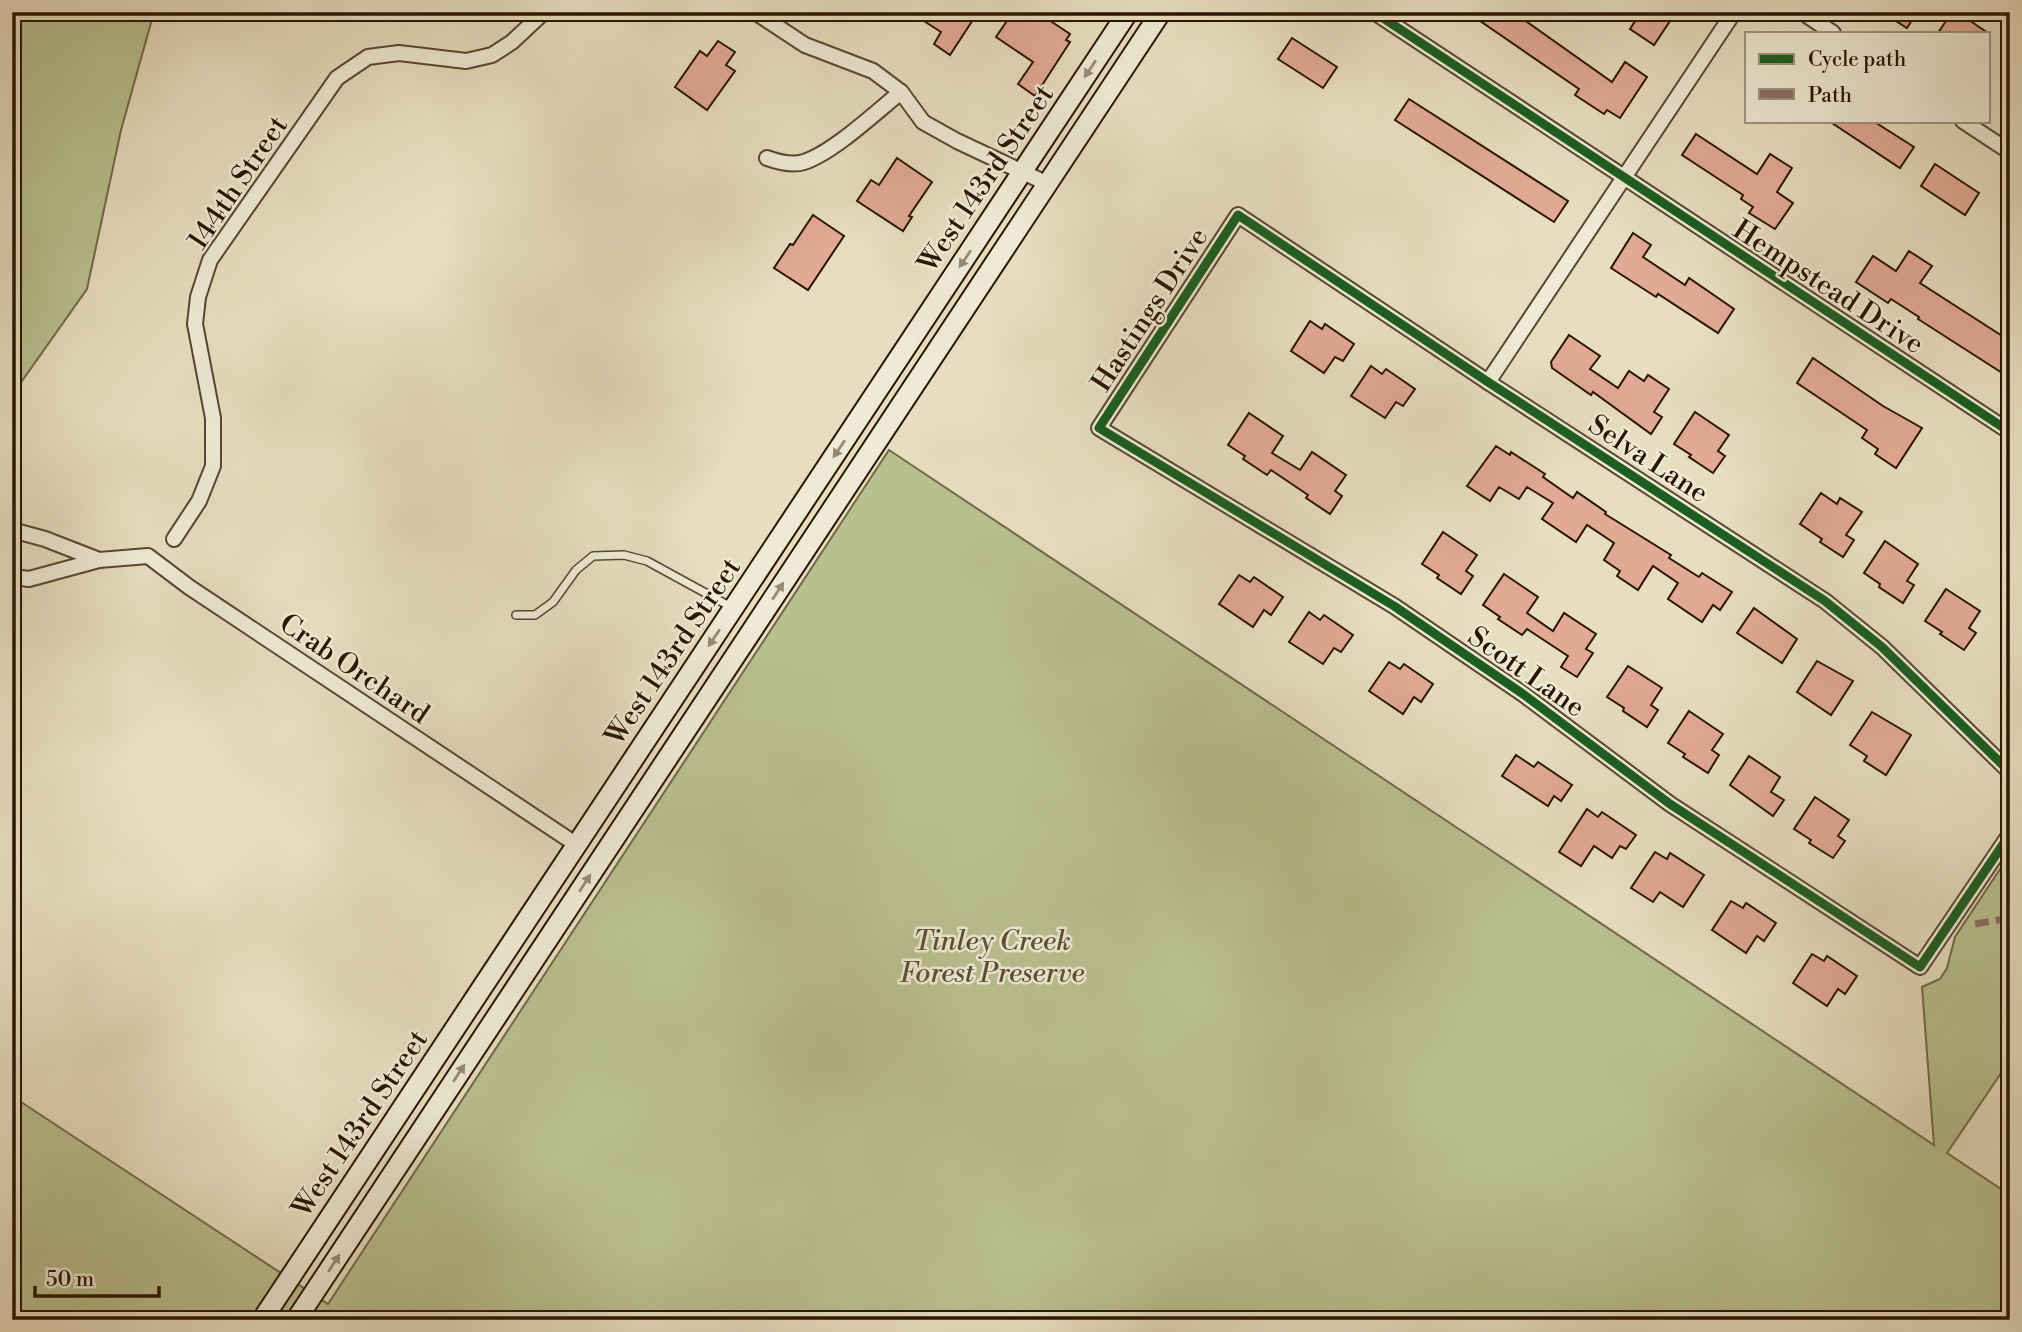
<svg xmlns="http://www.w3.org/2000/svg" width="2022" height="1332" viewBox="0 0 2022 1332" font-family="'Libre Bodoni',serif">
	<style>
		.green { fill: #b9c090; stroke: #716a48; stroke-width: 2 }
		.building { fill: #e2a995; stroke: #291501; stroke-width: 2 }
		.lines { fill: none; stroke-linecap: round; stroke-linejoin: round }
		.service-casing { stroke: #584731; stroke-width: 10 }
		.minor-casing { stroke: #584731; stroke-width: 18 }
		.secondary-casing { stroke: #291501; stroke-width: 23 }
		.service { stroke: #efead6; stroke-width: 7 }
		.minor { stroke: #efead6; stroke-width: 14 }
		.secondary { stroke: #efead6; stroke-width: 19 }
		.quiet { stroke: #8d6e63; stroke-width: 7; stroke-dasharray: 14 7; stroke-linecap: butt }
		.cycleway-casing { stroke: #efead6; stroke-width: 13 }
		.cycleway { stroke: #1b5e20; stroke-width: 9 }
		.oneway { fill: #968a76 }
		.labels { text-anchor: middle; stroke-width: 5; stroke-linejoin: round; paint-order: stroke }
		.street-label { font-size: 28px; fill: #291501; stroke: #efead6 }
		.park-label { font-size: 28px; font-style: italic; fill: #5b5133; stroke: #efead6 }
	</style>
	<rect width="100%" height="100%" fill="#e7dec0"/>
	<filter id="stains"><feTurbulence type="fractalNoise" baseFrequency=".00286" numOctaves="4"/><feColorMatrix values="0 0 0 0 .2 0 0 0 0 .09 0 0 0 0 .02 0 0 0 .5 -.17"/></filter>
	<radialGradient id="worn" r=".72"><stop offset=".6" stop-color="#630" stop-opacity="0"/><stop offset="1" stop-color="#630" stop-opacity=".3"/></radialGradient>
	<g class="green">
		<path d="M12 12H154L121 130 87 289 12 395Z"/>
		<path d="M889 450 1934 1145 1922 987 1940 979 1947 968 1955 937 2010 854V1060L1947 1153 2010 1195V1320H12V1096L328 1304Z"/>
	</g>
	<g class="building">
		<path d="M910 12H978L950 55 934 44 941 32Z"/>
		<path d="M1013 12H1037L1070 34 1066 40 1070 42 1035 96 1018 84 1033 62 996 37Z"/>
		<path d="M1467 12H1513L1612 82 1625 62 1647 77 1620 118 1607 110 1604 114 1575 95 1579 89Z"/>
		<path d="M1641 12H1676L1654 45 1630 29Z"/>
		<path d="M1882 12H1917L1907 28Z"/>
		<path d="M1952 12H1957L1988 33H1938Z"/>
		<path d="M1292 38 1337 67 1323 88 1278 59Z"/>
		<path d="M718 41 735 52 726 65 735 71 707 110 675 87 700 51 707 56Z"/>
		<path d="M1409 99 1568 201 1554 222 1395 120Z"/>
		<path d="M1829 121H1873L1914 147 1900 168Z"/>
		<path d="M1696 134 1757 174 1770 154 1792 168 1777 192 1793 203 1775 229 1749 213 1753 207 1741 199 1743 195 1682 155Z"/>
		<path d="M897 158 932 182 909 216 912 217 903 231 857 201 871 180 879 185Z"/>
		<path d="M1935 164 1979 193 1965 215 1921 186Z"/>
		<path d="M813 215 844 236 808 290 774 268 790 244 793 245Z"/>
		<path d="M1633 233 1651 245 1643 257 1685 285 1689 278 1734 309 1718 333 1658 294 1656 297 1611 268Z"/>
		<path d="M1909 251 1932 266 1920 283 2010 341V378L1918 319 1919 317 1891 299 1888 303 1856 282 1873 256 1896 271Z"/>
		<path d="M1310 321 1322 329 1325 324 1354 344 1343 361 1335 357 1324 373 1291 351Z"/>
		<path d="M1569 335 1600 356 1590 369 1618 388 1629 371 1644 381 1648 375 1669 389 1654 412 1662 417 1651 434 1593 392 1591 395 1552 368 1551 362Z"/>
		<path d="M1813 358 1883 406 1922 428 1896 468 1875 454 1878 449 1862 438 1867 430 1797 383Z"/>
		<path d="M1371 366 1382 374 1386 369 1415 389 1403 406 1396 402 1385 418 1351 396Z"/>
		<path d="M1695 412 1729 435 1718 451 1725 456 1713 473 1689 457 1691 455 1674 444Z"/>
		<path d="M1249 413 1283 436 1272 453 1300 470 1312 452 1346 475 1335 491 1342 496 1330 514 1306 498 1308 495 1271 470 1267 475 1243 459 1245 456 1228 445Z"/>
		<path d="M1496 446 1510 455 1511 452 1545 474 1543 477 1573 498 1577 492 1606 512 1605 514 1671 555 1669 558 1699 577 1702 573 1732 592 1720 610 1713 605 1702 622 1668 599 1678 583 1653 566 1638 590 1617 576 1620 571 1604 560 1614 543 1587 525 1576 542 1542 519 1553 503 1527 487 1519 499 1499 487 1490 501 1467 486Z"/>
		<path d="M1821 493 1837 504 1840 498 1862 512 1846 535 1854 540 1843 557 1820 542 1822 539 1800 524Z"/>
		<path d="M1443 532 1477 555 1466 571 1473 576 1461 594 1437 578 1439 575 1422 564Z"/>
		<path d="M1885 541 1918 564 1907 581 1914 585 1903 603 1879 587 1880 584 1864 573Z"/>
		<path d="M1504 574 1538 597 1527 613 1553 631 1564 613 1596 634 1586 649 1593 653 1577 677 1561 667 1568 656 1527 629 1522 635 1498 619 1500 617 1483 605Z"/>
		<path d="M1239 575 1250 582 1254 577 1283 597 1271 615 1264 610 1253 627 1219 604Z"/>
		<path d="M1946 589 1980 611 1969 628 1976 633 1964 650 1940 634 1942 632 1925 621Z"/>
		<path d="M1754 608 1797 639 1782 663 1737 633Z"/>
		<path d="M1309 612 1320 620 1324 615 1353 635 1341 652 1334 648 1323 664 1289 642Z"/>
		<path d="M1817 661 1853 681 1831 715 1797 692Z"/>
		<path d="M1389 662 1400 669 1404 664 1433 684 1421 702 1414 697 1403 714 1369 691Z"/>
		<path d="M1628 666 1662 688 1651 705 1658 710 1647 727 1623 711 1624 708 1607 697Z"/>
		<path d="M1689 711 1723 734 1712 750 1719 755 1708 773 1683 757 1685 754 1668 743Z"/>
		<path d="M1872 712 1911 735 1886 775 1864 761 1867 756 1850 745Z"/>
		<path d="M1516 755 1534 767 1538 762 1572 785 1561 801 1554 796 1548 806 1502 776Z"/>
		<path d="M1749 756 1780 777 1771 792 1784 800 1773 816 1730 785Z"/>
		<path d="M1815 797 1849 820 1838 836 1845 841 1833 858 1809 843 1811 840 1794 829Z"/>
		<path d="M1587 809 1598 817 1602 812 1636 835 1626 849 1620 846 1612 858 1594 846 1581 866 1559 852Z"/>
		<path d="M1655 852 1667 859 1670 853 1704 875 1683 907 1660 892 1653 902 1631 888Z"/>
		<path d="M1731 901 1743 908 1746 903 1776 923 1764 941 1757 936 1746 953 1712 930Z"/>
		<path d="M1812 954 1824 961 1827 956 1857 976 1845 994 1838 989 1827 1006 1793 983Z"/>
	</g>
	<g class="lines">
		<g class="service-casing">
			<path id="service" d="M516 615H535L553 602 576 570 593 556 624 555 647 561 733 608"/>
		</g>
		<g class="minor-casing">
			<g id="minor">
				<path d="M755 12 805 45 873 71 901 92 923 122 957 141 1048 184"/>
				<path d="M1374 12 2010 432"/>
				<path d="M1802 12 1833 33"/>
				<path d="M1963 121 2010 152"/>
				<path d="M767 158C778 162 792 166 804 162 834 152 876 112 901 92"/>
				<path d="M1488 382 1734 12"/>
				<path d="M12 530 45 539 99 560 29 579 12 577"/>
				<path d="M174 539 199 501 213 466V418L195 324 198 297 210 260 337 78 368 57 399 53 466 61 492 55 512 42 544 12"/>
				<path d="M99 560 148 556 189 587 577 845"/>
				<path d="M2010 772 1882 647 1825 601 1488 382 1238 215 1099 428 1394 606 1523 694 1670 804 1920 967 2010 834"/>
			</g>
		</g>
		<g class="secondary-casing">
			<g id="secondary">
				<path d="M262 1320 1128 12"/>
				<path d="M296 1320 1161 12"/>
			</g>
		</g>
		<use href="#service" class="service"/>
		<use href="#minor" class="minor"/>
		<use href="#secondary" class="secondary"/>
		<path class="quiet" d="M1975 924 2010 918"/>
		<g class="cycleway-casing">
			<g id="cycleway">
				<path d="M1374 12 2010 432"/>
				<path d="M2010 772 1882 647 1825 601 1488 382 1238 215 1099 428 1394 606 1523 694 1670 804 1920 967 2010 834"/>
			</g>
		</g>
		<use href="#cycleway" class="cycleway"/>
	</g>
	<defs><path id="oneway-solid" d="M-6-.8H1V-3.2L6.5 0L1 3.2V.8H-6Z" transform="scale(1.75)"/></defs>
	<g class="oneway">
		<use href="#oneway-solid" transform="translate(1090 69) rotate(124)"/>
		<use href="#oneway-solid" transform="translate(965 259) rotate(124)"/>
		<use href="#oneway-solid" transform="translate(839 449) rotate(124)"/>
		<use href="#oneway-solid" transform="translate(778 591) rotate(-57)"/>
		<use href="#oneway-solid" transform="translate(714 638) rotate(124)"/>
		<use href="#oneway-solid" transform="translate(585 883) rotate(-57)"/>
		<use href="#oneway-solid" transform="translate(459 1073) rotate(-57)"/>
		<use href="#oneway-solid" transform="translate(334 1263) rotate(-57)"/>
	</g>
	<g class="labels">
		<g class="street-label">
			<text transform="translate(985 178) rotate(-56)" y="10">West 143rd Street</text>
			<text transform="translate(237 182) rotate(-56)" y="10">144th Street</text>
			<text transform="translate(1829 286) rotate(33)" y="10">Hempstead Drive</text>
			<text transform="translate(1149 309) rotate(-57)" y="10">Hastings Drive</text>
			<text transform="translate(1649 458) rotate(33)" y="10">Selva Lane</text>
			<text transform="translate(672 651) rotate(-56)" y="10">West 143rd Street</text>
			<text transform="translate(355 668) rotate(34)" y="10">Crab Orchard</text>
			<text transform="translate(1527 671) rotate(35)" y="10">Scott Lane</text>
			<text transform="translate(359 1123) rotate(-56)" y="10">West 143rd Street</text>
		</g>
		<g class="park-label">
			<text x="992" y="950">Tinley Creek<tspan x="992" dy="32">Forest Preserve</tspan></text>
		</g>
	</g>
	<rect width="2022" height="1332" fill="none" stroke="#e7dec0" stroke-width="42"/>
	<rect x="14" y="14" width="1994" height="1304" fill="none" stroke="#291501" stroke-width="3.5"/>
	<rect x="21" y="21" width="1980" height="1290" fill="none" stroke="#291501" stroke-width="2"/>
	<rect x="1745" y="32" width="245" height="91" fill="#efead6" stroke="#a09581" stroke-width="2"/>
	<rect x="1759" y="54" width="35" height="10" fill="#1b5e20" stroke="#a09581" stroke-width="2"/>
	<text x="1808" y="66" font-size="21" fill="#291501">Cycle path</text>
	<rect x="1759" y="89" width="35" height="10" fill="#8d6e63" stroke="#a09581" stroke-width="2"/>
	<text x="1808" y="102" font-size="21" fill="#291501">Path</text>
	<path d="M35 1286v10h124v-10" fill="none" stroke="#291501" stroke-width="3.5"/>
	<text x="46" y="1286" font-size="21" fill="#291501" stroke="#efead6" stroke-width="5" paint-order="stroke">50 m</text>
	<rect width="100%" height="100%" filter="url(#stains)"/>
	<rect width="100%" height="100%" fill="url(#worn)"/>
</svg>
